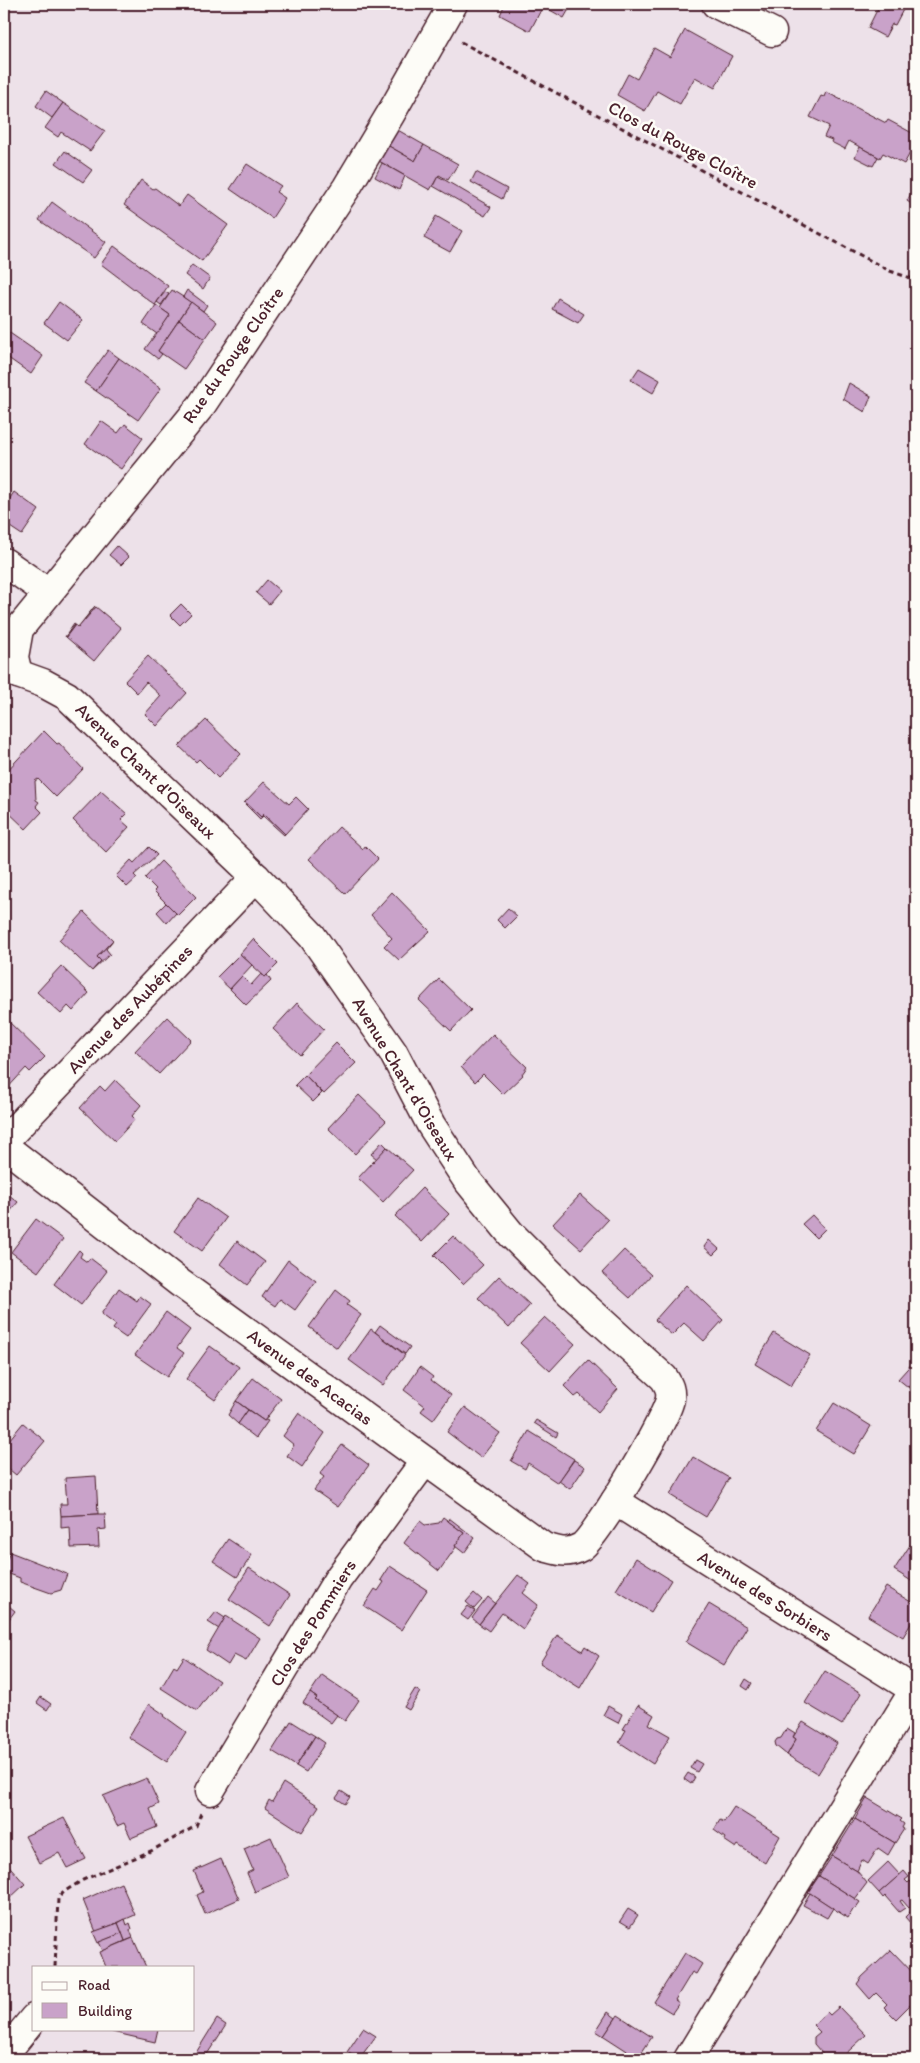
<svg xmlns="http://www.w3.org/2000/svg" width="920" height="2063" viewBox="0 0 920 2063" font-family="Itim,sans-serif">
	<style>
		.building { fill: #c9a2c9; stroke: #4a1f2b }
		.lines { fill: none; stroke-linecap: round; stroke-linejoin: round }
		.minor-casing { stroke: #4a1f2b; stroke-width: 31 }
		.path { stroke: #4a1f2b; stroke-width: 3; stroke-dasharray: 5 4; stroke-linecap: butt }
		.minor { stroke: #fdfcf7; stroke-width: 28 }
		.labels { text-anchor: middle; stroke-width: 5; stroke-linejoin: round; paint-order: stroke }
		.street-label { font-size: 18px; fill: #4a1f2b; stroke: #fdfcf7 }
	</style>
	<rect width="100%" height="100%" fill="#ede1e9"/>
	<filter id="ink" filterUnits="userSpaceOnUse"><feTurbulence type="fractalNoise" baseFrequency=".02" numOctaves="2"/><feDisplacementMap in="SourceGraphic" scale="10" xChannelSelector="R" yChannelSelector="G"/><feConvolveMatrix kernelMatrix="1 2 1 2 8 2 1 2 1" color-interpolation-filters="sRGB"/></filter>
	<g filter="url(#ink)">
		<g class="building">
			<path d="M505 4H572L564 18 543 6 530 31 500 15Z"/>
			<path d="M880 4H906L895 25 892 24 885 37 868 28Z"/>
			<path d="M685 30 732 56 715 88 695 77 680 104 657 91 645 111 617 95 628 74 637 79 654 48 670 57Z"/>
			<path d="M46 91 63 103 52 118 36 106Z"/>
			<path d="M826 92 886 123 888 120 916 135V149L913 155 910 153 904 164 883 153 880 158 849 141 845 149 831 142 832 140 824 137 829 126 810 117 821 96 824 97Z"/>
			<path d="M63 103 105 131 90 151 61 132 58 137 45 128Z"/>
			<path d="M396 129 424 145 415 161 387 145Z"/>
			<path d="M387 145 415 161 424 145 458 164 448 180 439 175 430 190 377 160Z"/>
			<path d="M860 147 878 157 873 166 855 157Z"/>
			<path d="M65 151 92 170 83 182 56 163Z"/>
			<path d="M382 163 405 176 399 190 375 177Z"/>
			<path d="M247 164 281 186 276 192 285 198 272 218 230 189Z"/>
			<path d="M476 172 507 189 502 199 471 182Z"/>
			<path d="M438 176 491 207 485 216 433 186Z"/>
			<path d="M141 180 153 189 155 188 179 206 187 195 228 225 202 261 124 205Z"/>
			<path d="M913 190 916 191V207L907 201Z"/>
			<path d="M52 202 106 242 94 258 39 220Z"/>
			<path d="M436 216 462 231 450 252 424 238Z"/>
			<path d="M114 246 168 286 155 305 101 264Z"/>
			<path d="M192 265 210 278 203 289 185 275Z"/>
			<path d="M172 290 191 302 158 351 162 354 158 359 145 349 170 315 160 308Z"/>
			<path d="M187 290 207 305 203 311 183 297Z"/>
			<path d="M165 292 169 294 161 305 157 302Z"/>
			<path d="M558 298 584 314 578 323 552 309Z"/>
			<path d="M59 302 83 320 67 340 44 323Z"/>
			<path d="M191 302 217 322 205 339 179 320Z"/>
			<path d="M156 305 170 315 157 334 143 324Z"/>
			<path d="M179 320 205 339 184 369 158 351Z"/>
			<path d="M4 329 43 356 31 374 4 355Z"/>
			<path d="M108 350 119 358 96 391 84 383Z"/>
			<path d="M119 358 161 388 138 420 96 391Z"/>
			<path d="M639 368 660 380 653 393 631 380Z"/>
			<path d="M849 383 871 396 865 412 843 399Z"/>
			<path d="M101 421 118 433 125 424 143 438 121 469 85 444Z"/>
			<path d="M14 492 39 510 22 535 4 523V507Z"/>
			<path d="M117 546 129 557 121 565 109 555Z"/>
			<path d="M267 580 280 591 269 604 256 593Z"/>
			<path d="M181 604 191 614 180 625 170 615Z"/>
			<path d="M95 606 78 628 75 625 65 637 74 624 78 627Z"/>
			<path d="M96 607 121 628 94 661 66 637 75 625 78 628Z"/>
			<path d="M148 656 187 693 157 726 145 714 161 696 146 682 137 693 125 681Z"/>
			<path d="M206 720 241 754 218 778 199 759 196 762 179 746Z"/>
			<path d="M44 731 57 744 59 743 83 769 56 797 38 779 35 781 36 800 39 802 36 806 42 812 26 829 4 808V774Z"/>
			<path d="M264 782 289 804 296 797 308 809 285 834 264 814 261 817 245 802Z"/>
			<path d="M101 791 127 814 121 820 129 827 106 852 73 820Z"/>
			<path d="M245 802 261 817 264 814 285 834 284 835 263 816 260 819 244 803Z"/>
			<path d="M339 827 363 849 365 846 378 859 345 894 309 859Z"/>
			<path d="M149 847 157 855 134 875 137 878 127 887 116 876 131 860 134 863Z"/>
			<path d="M161 861 196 897 178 915 154 891 156 889 145 878Z"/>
			<path d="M392 892 430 931 399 960 384 946 392 938 371 915Z"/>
			<path d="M166 903 176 913 167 923 157 912Z"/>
			<path d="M508 908 517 916 505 928 497 920Z"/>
			<path d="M84 912 113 940 97 957 101 961 92 971 59 940Z"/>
			<path d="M253 939 278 964 265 977 240 954Z"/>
			<path d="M113 940 106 949 110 954 92 971 101 961 97 957Z"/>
			<path d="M240 954 252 965 230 989 217 977Z"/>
			<path d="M61 966 89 993 73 1011 68 1006 61 1014 37 992Z"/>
			<path d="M261 974 265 977 267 975 271 981 246 1005 230 989 242 976 251 985Z"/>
			<path d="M439 979 471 1010 451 1031 419 1000Z"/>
			<path d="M297 1003 324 1029 300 1055 273 1029Z"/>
			<path d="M167 1017 191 1040 159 1074 135 1051Z"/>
			<path d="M6 1019 45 1057 30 1072 26 1068 4 1092V1021Z"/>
			<path d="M493 1034 527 1067 522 1074 523 1075 503 1094 483 1074 475 1082 461 1067Z"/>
			<path d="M336 1043 356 1063 324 1094 305 1075Z"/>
			<path d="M305 1075 322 1093 313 1102 295 1085Z"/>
			<path d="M115 1080 141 1105 132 1116 135 1119 115 1141 80 1108 100 1086 105 1091Z"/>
			<path d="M359 1095 386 1121 355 1154 328 1128Z"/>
			<path d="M382 1142 387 1147 377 1159 371 1154Z"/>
			<path d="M387 1147 413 1170 383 1202 358 1178Z"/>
			<path d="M422 1188 449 1214 422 1242 395 1216Z"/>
			<path d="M4 1191 18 1202 4 1219Z"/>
			<path d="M580 1195 608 1220 581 1249 553 1224Z"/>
			<path d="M198 1198 226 1218 202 1251 174 1231Z"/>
			<path d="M812 1215 825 1229 816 1238 802 1224Z"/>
			<path d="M36 1219 63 1239 38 1272 11 1252Z"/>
			<path d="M453 1236 483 1265 463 1284 434 1255Z"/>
			<path d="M709 1240 719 1249 713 1255 704 1247Z"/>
			<path d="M237 1241 265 1262 247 1285 220 1264Z"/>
			<path d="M79 1250 82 1253 80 1257 87 1262 90 1258 107 1271 81 1305 54 1284Z"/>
			<path d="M624 1250 651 1275 630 1298 602 1273Z"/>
			<path d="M288 1260 316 1281 295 1310 280 1299 275 1306 262 1297Z"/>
			<path d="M499 1276 530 1305 509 1328 478 1298Z"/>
			<path d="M686 1285 723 1320 704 1341 684 1323 672 1335 655 1320Z"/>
			<path d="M119 1288 137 1301 140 1296 151 1304 126 1338 113 1329 116 1325 101 1314Z"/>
			<path d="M336 1290 350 1301 347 1305 361 1315 337 1348 309 1327Z"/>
			<path d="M166 1312 190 1330 177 1348 184 1353 167 1377 135 1355Z"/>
			<path d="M545 1317 575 1344 550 1371 520 1343Z"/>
			<path d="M380 1325 410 1347 405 1354 375 1332Z"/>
			<path d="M371 1329 405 1355 383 1385 349 1360Z"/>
			<path d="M774 1333 810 1355 791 1386 755 1364Z"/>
			<path d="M210 1346 239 1367 215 1400 186 1379Z"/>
			<path d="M916 1359V1379L908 1387 898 1379Z"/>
			<path d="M588 1360 618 1389 598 1412 579 1394 575 1397 564 1386Z"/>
			<path d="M420 1367 433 1377 431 1380 451 1395 433 1420 421 1411 425 1406 404 1390Z"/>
			<path d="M253 1378 281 1399 264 1421 236 1401Z"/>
			<path d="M916 1379V1396L908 1387Z"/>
			<path d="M236 1401 248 1410 238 1424 228 1415Z"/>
			<path d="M834 1403 871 1426 854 1454 816 1431Z"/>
			<path d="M465 1407 500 1433 481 1458 447 1432Z"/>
			<path d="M248 1410 264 1421 266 1420 268 1421 256 1438 238 1424Z"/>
			<path d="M299 1413 325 1433 302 1467 287 1456 294 1445 283 1436Z"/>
			<path d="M536 1420 558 1433 556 1437 534 1423Z"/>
			<path d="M23 1423 45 1441 16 1475 4 1465V1446Z"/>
			<path d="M529 1431 574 1459 558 1483 528 1463 525 1469 511 1461Z"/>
			<path d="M342 1445 369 1465 338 1507 314 1490 324 1477 320 1474Z"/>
			<path d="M693 1457 729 1478 706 1517 670 1495Z"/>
			<path d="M574 1460 585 1467 570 1489 559 1481Z"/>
			<path d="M96 1476 98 1514 61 1516 60 1504H67L65 1478Z"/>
			<path d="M98 1514H105L106 1529 98 1530 99 1547 71 1548 70 1527 61 1528V1516Z"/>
			<path d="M443 1517 464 1533 455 1546 456 1547 439 1571 404 1543 420 1521 425 1525 439 1523Z"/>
			<path d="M449 1518 475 1538 464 1553 455 1546 464 1533 448 1521Z"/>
			<path d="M228 1539 252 1555 237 1577 213 1561Z"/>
			<path d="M914 1539 916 1540V1584L894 1570Z"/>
			<path d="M10 1552 67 1574 61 1590 51 1593 20 1582V1578L4 1572V1566Z"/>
			<path d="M636 1558 671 1580 651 1612 616 1590Z"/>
			<path d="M390 1566 427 1590 401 1630 364 1606 375 1589 378 1591 384 1582 381 1580Z"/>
			<path d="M249 1568 290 1595 270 1626 229 1599Z"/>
			<path d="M518 1575 530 1584 523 1593 538 1605 523 1629 502 1613 489 1631 479 1624Z"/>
			<path d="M886 1587 916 1605V1615L903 1637 868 1616Z"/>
			<path d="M474 1593 482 1600 474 1609 466 1602Z"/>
			<path d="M488 1597 495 1603 479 1624 472 1618Z"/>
			<path d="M4 1602 15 1611 4 1626Z"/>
			<path d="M709 1604 747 1627 724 1665 686 1642Z"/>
			<path d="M468 1606 475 1611 468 1620 461 1615Z"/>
			<path d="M216 1612 225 1618 219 1629 208 1622Z"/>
			<path d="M226 1616 260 1638 246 1661 234 1655 228 1665 206 1650Z"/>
			<path d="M557 1635 582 1651 585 1646 599 1656 580 1688 540 1663Z"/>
			<path d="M184 1657 219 1681 197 1711 161 1688 174 1666 177 1668Z"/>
			<path d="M825 1671 861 1693 842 1725 805 1703Z"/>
			<path d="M322 1675 359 1700 345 1721 315 1700 317 1698 310 1693Z"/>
			<path d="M746 1679 752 1683 748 1690 742 1686Z"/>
			<path d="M415 1689 420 1692 409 1710 404 1707Z"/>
			<path d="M310 1693 317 1698 315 1700 337 1715 331 1723 303 1703Z"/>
			<path d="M41 1697 51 1704 47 1710 37 1703Z"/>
			<path d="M149 1704 165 1715 164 1716 186 1732 167 1762 128 1737Z"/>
			<path d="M638 1705 654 1715 649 1724 670 1736 653 1764 619 1742 626 1730 623 1729Z"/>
			<path d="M608 1706 622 1714 618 1723 603 1715Z"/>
			<path d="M291 1721 315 1736 296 1766 272 1751Z"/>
			<path d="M803 1722 837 1743 818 1774 787 1755 796 1739 793 1737Z"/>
			<path d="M787 1728 795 1733 793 1737 796 1739 787 1755 776 1746 775 1742 777 1739 781 1738Z"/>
			<path d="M315 1736 325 1743 306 1772 296 1766Z"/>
			<path d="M695 1760 702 1764 697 1772 690 1768Z"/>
			<path d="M688 1773 695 1777 691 1784 684 1779Z"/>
			<path d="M147 1778 159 1804 150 1809 157 1827 131 1838 124 1823 117 1826 103 1796Z"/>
			<path d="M283 1783 319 1806 302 1832 265 1808 269 1800 272 1802Z"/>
			<path d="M341 1791 350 1797 345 1804 336 1798Z"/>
			<path d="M867 1798 902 1819 900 1821 904 1824 902 1828 904 1829 895 1843 855 1819Z"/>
			<path d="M734 1807 780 1836 765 1863 738 1845 736 1848 724 1840 725 1838 714 1830 720 1820 724 1822Z"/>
			<path d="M64 1818 86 1859 67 1868 59 1853 39 1863 25 1836Z"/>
			<path d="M855 1819 895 1843 888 1855 878 1848 868 1864 862 1860 857 1871 832 1856Z"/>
			<path d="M271 1837 289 1877 255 1892 247 1873 253 1870 244 1849Z"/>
			<path d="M832 1856 857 1871 867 1883 855 1899 819 1876Z"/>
			<path d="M221 1859 239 1899 205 1914 197 1895 203 1892 194 1871Z"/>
			<path d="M4 1860 25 1884 9 1899 11 1901 4 1908Z"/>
			<path d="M888 1862 900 1875 879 1893 868 1881Z"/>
			<path d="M904 1871 909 1877 905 1880 908 1883 910 1881 916 1888V1902L909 1908 902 1900 900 1901 905 1908 899 1912 885 1896 883 1898 879 1893Z"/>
			<path d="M819 1876 860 1902 855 1909 854 1908 848 1918 808 1892Z"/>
			<path d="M121 1883 135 1915 96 1932 83 1900Z"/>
			<path d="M810 1893 833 1908 827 1918 803 1905Z"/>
			<path d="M916 1906V1920L912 1925 905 1917Z"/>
			<path d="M628 1909 638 1915 630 1927 620 1921Z"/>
			<path d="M125 1919 127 1925 130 1923 132 1929 130 1930 133 1938 125 1941 118 1923Z"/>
			<path d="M118 1923 122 1933 98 1943 93 1932Z"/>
			<path d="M122 1933 125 1941 103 1951 99 1942Z"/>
			<path d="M133 1938 146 1967H106L100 1952Z"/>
			<path d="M891 1950 916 1976V1999L896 2019 884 2007 887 2004 876 1993 870 1999 857 1984 862 1977Z"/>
			<path d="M685 1953 702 1964 696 1974 692 1972 675 2000 679 2003 672 2013 654 2002Z"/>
			<path d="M839 2007 866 2035 840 2059H827L814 2044V2037L820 2032 813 2025 827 2012 830 2015Z"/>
			<path d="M608 2012 616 2018 604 2036 596 2031Z"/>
			<path d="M618 2015 652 2037 638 2058 604 2036Z"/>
			<path d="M217 2019 226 2025 204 2059H192Z"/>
			<path d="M363 2028 376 2036 359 2059 347 2052Z"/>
			<path d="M113 2029H158L155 2042 112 2032Z"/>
			<path d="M104 2053 110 2059H97Z"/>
		</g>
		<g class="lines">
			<g class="minor-casing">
				<g id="minor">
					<path d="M716 4 772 32"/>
					<path d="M4 562 47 592"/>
					<path d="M18 674 14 657 19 629 201 406 347 187 390 115 453 4"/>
					<path d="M4 1141 256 877"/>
					<path d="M4 1146 180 1283 544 1547C559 1551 566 1555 581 1547 596 1538 667 1418 670 1399 671 1390 669 1386 664 1378L570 1293 511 1234 467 1180 431 1125 393 1052 312 936 256 877 67 696 43 683 18 674"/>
					<path d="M615 1501 916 1691"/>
					<path d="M210 1791 338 1579 425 1461"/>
					<path d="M4 2050 11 2046 34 2018"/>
					<path d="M688 2059 916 1687"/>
				</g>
			</g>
			<g class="path">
				<path d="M461 42 890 271 916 280"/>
				<path d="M55 1967 58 1898 65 1891 83 1880 151 1851 196 1826 201 1813"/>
			</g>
			<use href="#minor" class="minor"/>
		</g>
	</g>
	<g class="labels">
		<g class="street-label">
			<text transform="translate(683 145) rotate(28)" y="6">Clos du Rouge Cloître</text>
			<text transform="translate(233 355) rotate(-55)" y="6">Rue du Rouge Cloître</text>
			<text transform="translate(146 771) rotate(44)" y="6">Avenue Chant d'Oiseaux</text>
			<text transform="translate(130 1009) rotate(-46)" y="6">Avenue des Aubépines</text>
			<text transform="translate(405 1079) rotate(59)" y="6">Avenue Chant d'Oiseaux</text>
			<text transform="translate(310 1377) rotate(36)" y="6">Avenue des Acacias</text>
			<text transform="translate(765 1596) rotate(32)" y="6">Avenue des Sorbiers</text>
			<text transform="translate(313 1623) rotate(-58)" y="6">Clos des Pommiers</text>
		</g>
	</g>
	<rect width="920" height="2063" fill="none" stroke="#fdfcf7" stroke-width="20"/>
	<rect x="10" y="10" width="900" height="2043" fill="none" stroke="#4a1f2b" stroke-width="2" filter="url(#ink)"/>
	<rect x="32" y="1966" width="162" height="65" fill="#fdfcf7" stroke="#b5a4a5"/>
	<rect x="42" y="1982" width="25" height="8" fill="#fdfcf7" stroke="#b5a4a5"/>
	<text x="78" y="1990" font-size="15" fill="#4a1f2b">Road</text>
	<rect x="42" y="2003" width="25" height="15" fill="#c9a2c9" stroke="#b5a4a5"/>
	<text x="78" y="2016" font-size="15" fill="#4a1f2b">Building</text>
</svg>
